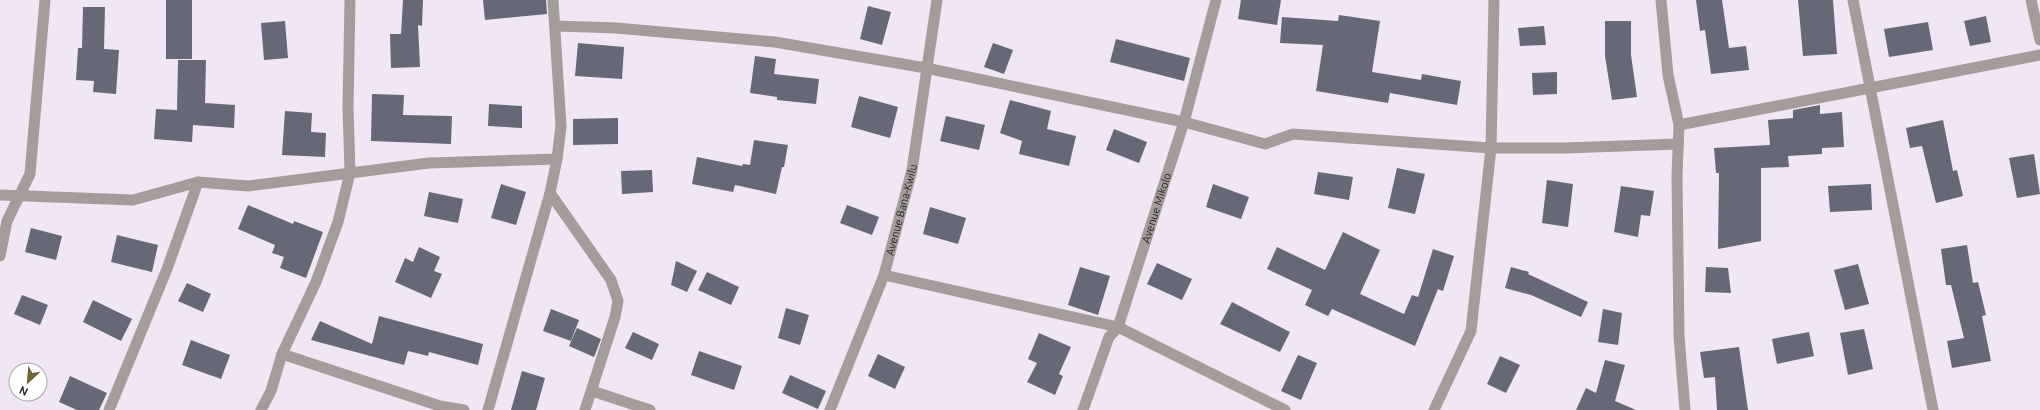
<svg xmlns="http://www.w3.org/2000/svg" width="2040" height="410" viewBox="0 0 2040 410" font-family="Ubuntu,sans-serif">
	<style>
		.building { fill: #676876 }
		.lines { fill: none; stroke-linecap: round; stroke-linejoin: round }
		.minor { stroke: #a49c9a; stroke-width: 11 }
		.labels { text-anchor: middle; stroke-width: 4; stroke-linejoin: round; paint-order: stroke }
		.street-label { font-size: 11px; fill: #221e22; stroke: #fff }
	</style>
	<rect width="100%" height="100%" fill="#f1e6f3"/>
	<g class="building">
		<rect x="166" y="0" width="26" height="59"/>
		<path d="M403 0H423L422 26 418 25 420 67 391 68 390 34H401Z"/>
		<path d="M483 0H546L547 14 485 20Z"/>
		<path d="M1241 0H1281L1277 25 1238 19Z"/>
		<path d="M1696 0H1722L1729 48 1746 46 1749 70 1711 74 1705 30 1700 31Z"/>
		<path d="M1798 0H1833L1837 54 1803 56Z"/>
		<path d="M868 6 891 12 882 45 860 39Z"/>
		<path d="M83 7H105L104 49 119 50 116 94 93 92 94 81 76 80 78 48H82Z"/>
		<path d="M1339 15 1380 21 1372 72 1421 80 1422 74 1461 81 1457 105 1390 93 1388 103 1316 91 1323 45 1280 43 1282 17 1338 21Z"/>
		<path d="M1986 16 1991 42 1970 46 1964 21Z"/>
		<path d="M285 21 288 58 264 60 261 23Z"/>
		<path d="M1605 21H1631V55L1637 97 1612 100 1605 56Z"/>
		<path d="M1928 22 1933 50 1889 57 1884 29Z"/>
		<path d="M1544 26 1546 45 1520 46 1518 28Z"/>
		<path d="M1116 39 1190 58 1184 81 1110 62Z"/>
		<path d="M578 43 624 47 622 79 575 76Z"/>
		<path d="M993 43 1013 50 1004 74 984 67Z"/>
		<path d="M755 56 776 59 774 74 819 79 816 104 777 100V97L750 93Z"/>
		<path d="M178 60H206L205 103 235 105 234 128 193 125 192 142 154 139 156 109 177 110Z"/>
		<path d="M1557 72V94L1533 95 1532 73Z"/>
		<path d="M372 94 404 95 403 115 452 116 451 144 371 141Z"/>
		<path d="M859 96 898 107 890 138 851 127Z"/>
		<path d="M1010 100 1051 111 1047 129 1076 136 1069 166 1019 154 1022 141 1000 133Z"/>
		<path d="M489 104 522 106V128L488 126Z"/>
		<path d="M1820 105V114L1842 112 1844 147 1822 148V154L1788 156 1789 167 1761 168V241L1718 249 1719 173H1716L1714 148 1770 145 1768 120 1793 118V110Z"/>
		<path d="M285 111 312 113 311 132 326 133 325 157 282 155Z"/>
		<path d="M946 116 985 125 979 150 940 141Z"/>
		<path d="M618 118V144L573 145V119Z"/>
		<path d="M1943 120 1953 171 1957 170 1963 196 1936 203 1922 146 1910 148 1906 128Z"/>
		<path d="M1114 129 1147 142 1139 163 1106 150Z"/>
		<path d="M754 140 788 145 784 167H782L776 194 735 185 733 192 692 184 697 157 742 166 743 164 750 165Z"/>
		<path d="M2034 154 2040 194 2017 198 2009 158Z"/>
		<path d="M1397 168 1425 174 1415 214 1388 208Z"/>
		<path d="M652 170 653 192 622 194 621 171Z"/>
		<path d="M1318 172 1353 177 1349 200 1314 194Z"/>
		<path d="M1547 180 1573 184 1568 227 1542 223Z"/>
		<path d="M501 184 526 192 516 225 491 218Z"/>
		<path d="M1213 184 1249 197 1241 219 1206 207Z"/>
		<path d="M1871 184 1872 210 1830 212 1828 186Z"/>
		<path d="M1621 186 1654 191 1650 216 1641 215 1638 237 1614 232Z"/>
		<path d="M429 192 463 199 458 223 424 216Z"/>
		<path d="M248 205 293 224 294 221 323 232 306 278 280 268 284 257 272 253 275 245 238 229Z"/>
		<path d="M847 205 879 217 872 235 840 223Z"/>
		<path d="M930 207 966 218 958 244 923 234Z"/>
		<path d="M31 228 62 236 56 260 25 252Z"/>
		<path d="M1343 232 1380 250 1360 294 1404 314 1412 295 1418 297 1433 249 1454 256 1443 291 1438 289 1415 346 1332 309 1328 316 1305 305 1312 290 1267 269 1277 247 1325 270Z"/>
		<path d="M117 235 158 245 152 272 111 262Z"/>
		<path d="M1967 245 1973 283 1978 282 1986 315 1982 316 1991 361 1952 368 1947 341 1964 338 1951 285H1946L1941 249Z"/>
		<path d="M419 247 440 257 434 271 442 274 431 298 395 282 405 258 413 262Z"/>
		<path d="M676 261 697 271 687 292 671 285Z"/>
		<path d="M1157 263 1192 279 1182 300 1147 284Z"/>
		<path d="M1858 264 1869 304 1845 310 1834 270Z"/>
		<path d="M1080 267 1110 276 1098 315 1068 305Z"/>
		<path d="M1511 267 1529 272 1528 274 1588 302 1581 317 1531 295 1505 288Z"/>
		<path d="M1706 267 1728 268 1731 293 1705 292Z"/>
		<path d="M707 272 739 287 731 305 698 290Z"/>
		<path d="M187 283 211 294 203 312 178 301Z"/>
		<path d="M22 295 48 305 40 325 14 314Z"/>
		<path d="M93 300 132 319 121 341 83 322Z"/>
		<path d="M1232 302 1290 332 1280 352 1220 324Z"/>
		<path d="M786 308 809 315 800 345 778 338Z"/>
		<path d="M551 309 579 320 571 341 543 331Z"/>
		<path d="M1603 309 1622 313 1618 345 1598 342Z"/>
		<path d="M379 316 483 344 478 365 429 352 428 356 408 351 404 365 311 340 320 321 372 344Z"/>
		<path d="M577 328 601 339 594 357 569 346Z"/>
		<path d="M1864 329 1873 369 1848 375 1840 333Z"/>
		<path d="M633 332 659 344 652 360 625 348Z"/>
		<path d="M1809 332 1814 356 1777 364 1772 339Z"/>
		<path d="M1039 333 1071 347 1059 374 1063 376 1055 395 1027 382 1037 363 1028 359Z"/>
		<path d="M191 340 230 355 221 379 182 365Z"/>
		<path d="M1739 347 1748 410H1717L1715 377 1704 378 1700 352Z"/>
		<path d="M699 351 742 366 734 390 691 375Z"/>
		<path d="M878 354 905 367 895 389 868 376Z"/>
		<path d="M1298 355 1317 363 1301 400 1281 391Z"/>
		<path d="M1500 356 1520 365 1506 393 1487 384Z"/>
		<path d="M1605 360 1625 365 1615 401 1636 410H1576L1586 388 1596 393Z"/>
		<path d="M522 371 545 378 536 410H511Z"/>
		<path d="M790 375 826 391 818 409 782 393Z"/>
		<path d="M70 376 107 393 99 410H77L59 402Z"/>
	</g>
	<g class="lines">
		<g class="minor">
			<path d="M1661 0 1668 75 1679 125 1677 175 1679 336 1685 410"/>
			<path d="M1853 0 1933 410"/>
			<path d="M2031 0 2040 40"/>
			<path d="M556 26 616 28 775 42 926 68 1184 122 1265 144 1293 134 1491 148H1565L1678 144"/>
			<path d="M1679 125 2040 55"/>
			<path d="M550 193 611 280 618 301 615 317 585 410"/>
			<path d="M0 195 133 200 198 182 248 186 429 163 557 159"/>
			<path d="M0 256 7 221 30 174 45 0"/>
			<path d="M884 275 1118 327 1285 410"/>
			<path d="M282 354 440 406 464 410"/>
			<path d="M592 391 650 410"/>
			<path d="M109 410 167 269 198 182"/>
			<path d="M261 410 271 391 282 354 316 282 338 222 350 173 348 107 350 0"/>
			<path d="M488 410 550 193 557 159 561 126 553 0"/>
			<path id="s1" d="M830 410 884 275 912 170 937 0"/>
			<path id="s2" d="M1083 410 1109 337 1118 327 1184 122 1216 0"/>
			<path d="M1434 410 1471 331 1491 148 1494 0"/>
		</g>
	</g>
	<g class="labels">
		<g class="street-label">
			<text dy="4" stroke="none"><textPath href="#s2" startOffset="216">Avenue Mikolo</textPath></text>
			<text dy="4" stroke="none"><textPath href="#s1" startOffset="213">Avenue Bana-Kwilu</textPath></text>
		</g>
	</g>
	<g transform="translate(28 382) rotate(206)"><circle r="19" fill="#ffffff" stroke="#a7a5a7"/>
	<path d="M0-3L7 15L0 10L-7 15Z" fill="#6d6632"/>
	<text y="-6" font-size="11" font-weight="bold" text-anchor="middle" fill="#221e22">N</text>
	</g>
</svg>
